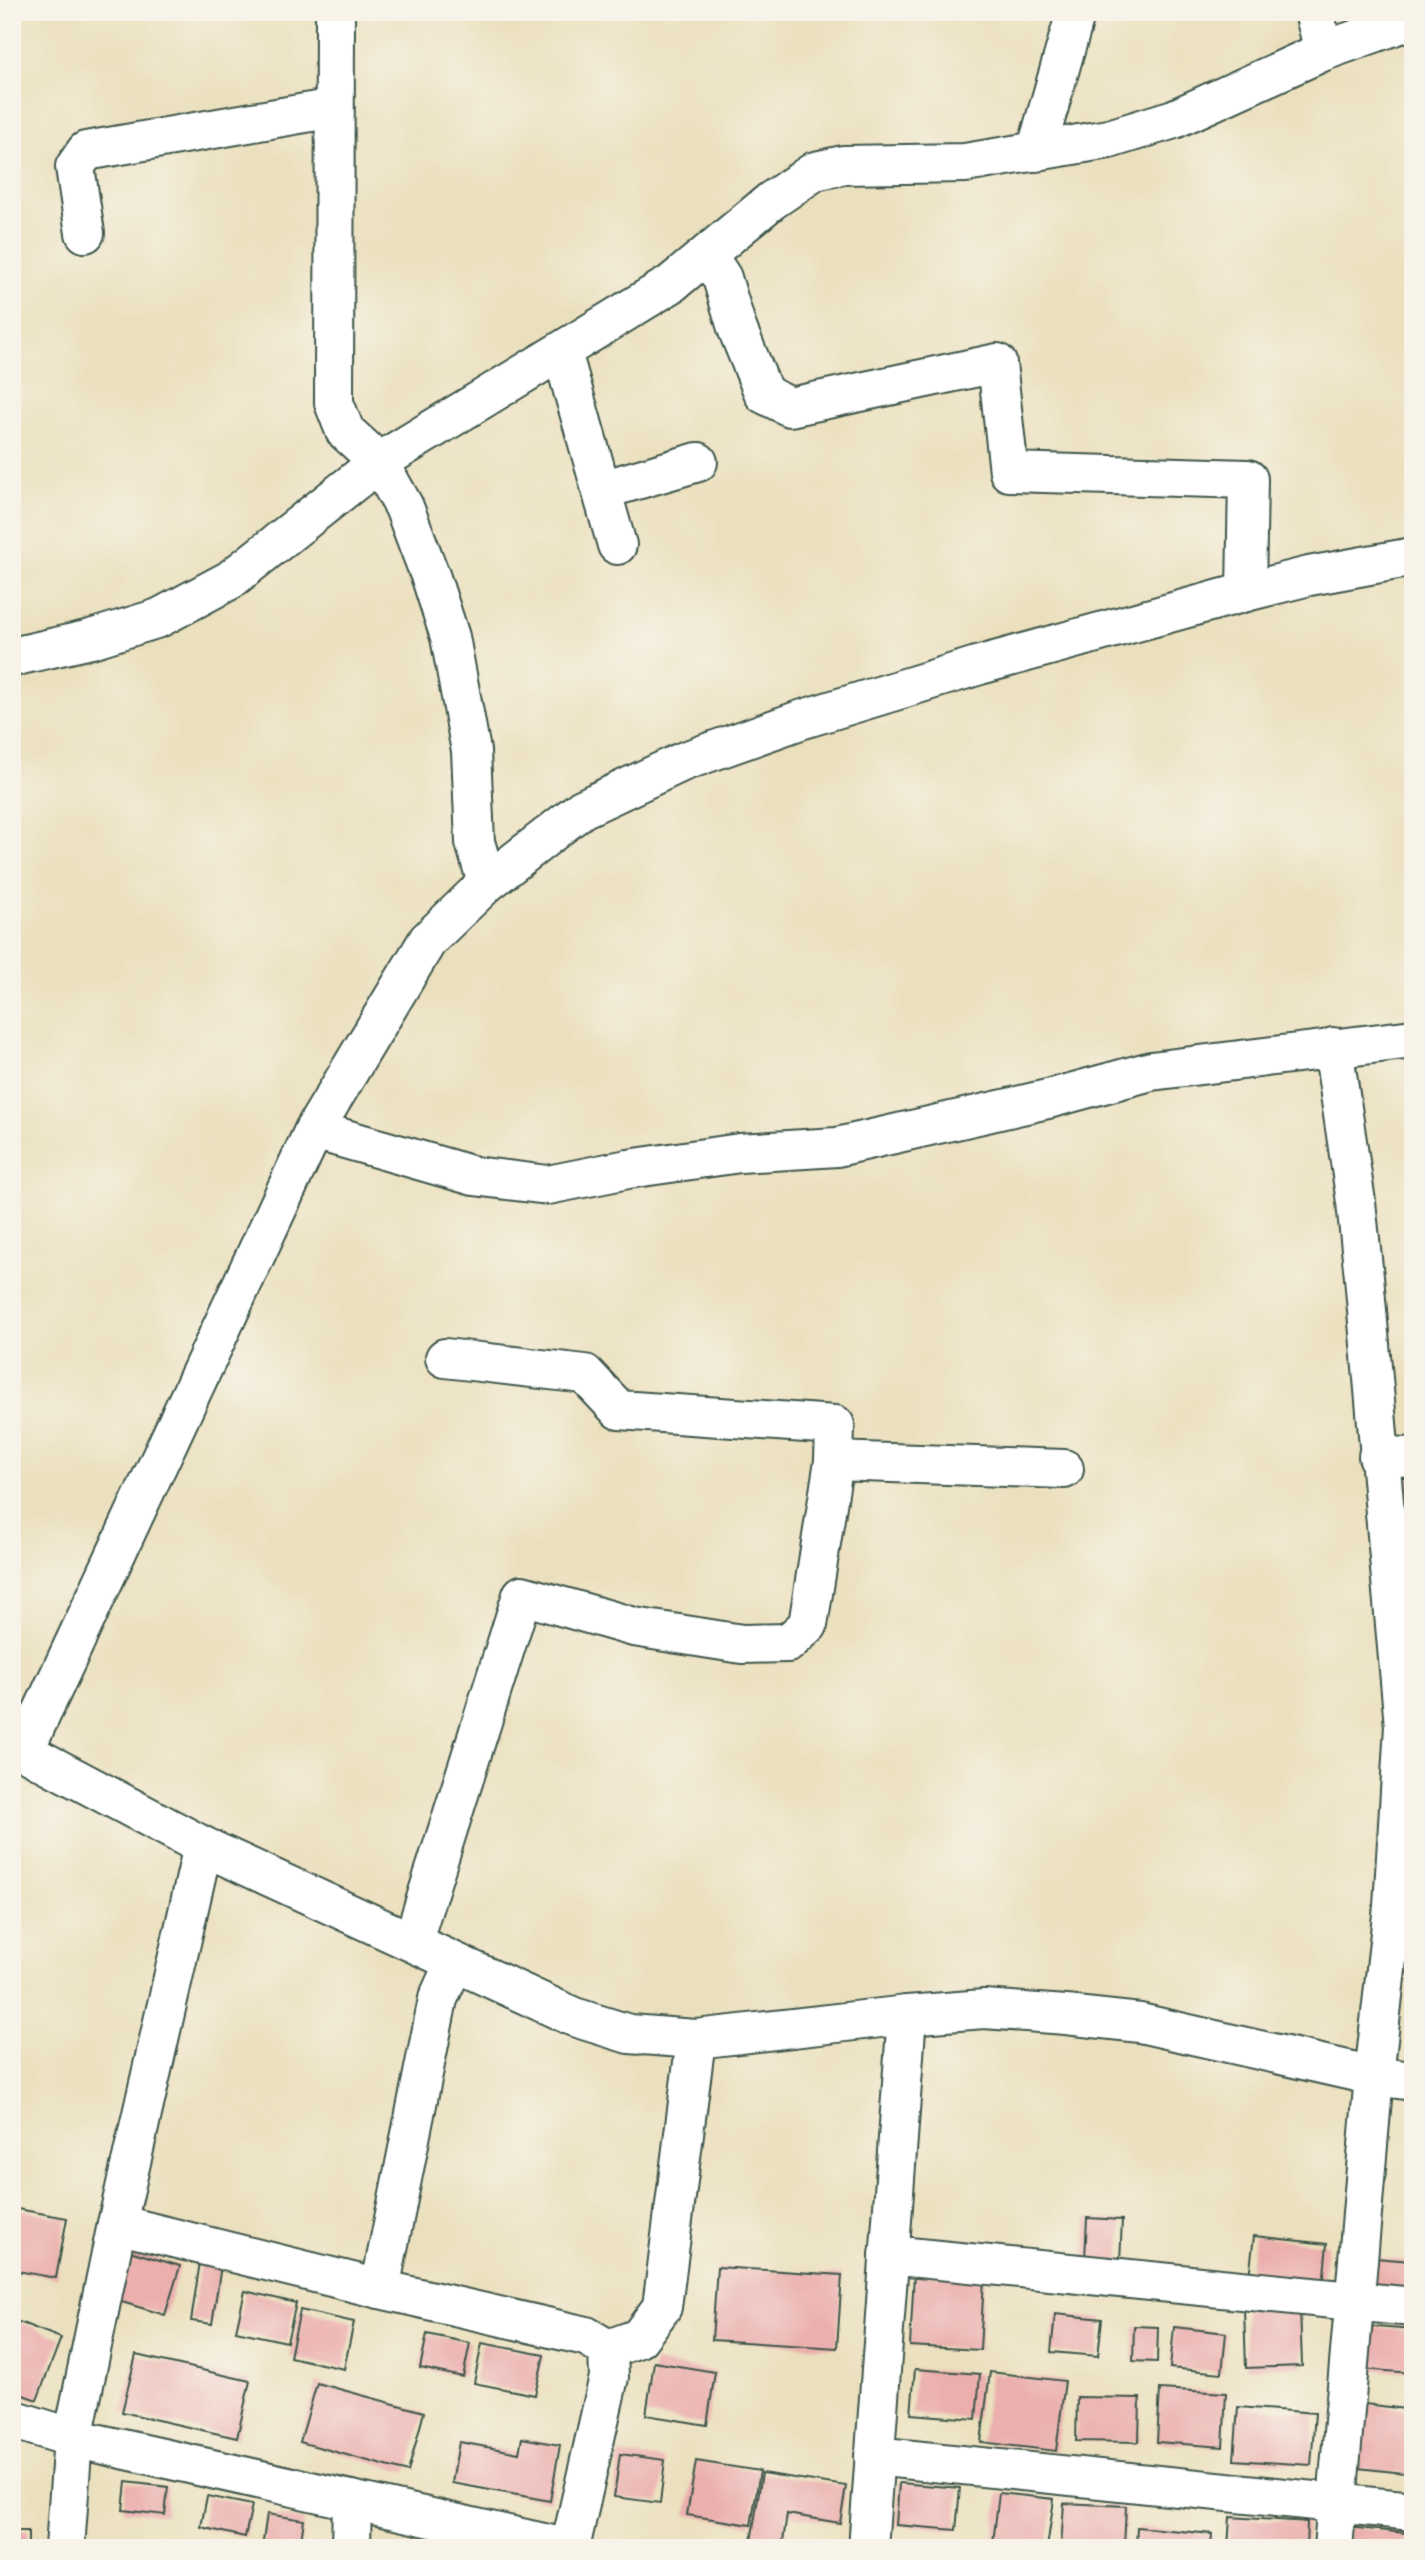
<svg xmlns="http://www.w3.org/2000/svg" width="1425" height="2560" viewBox="0 0 1425 2560" font-family="'Comic Neue',sans-serif">
	<style>
		.building { fill: #ebafad }
		.lines { fill: none; stroke-linecap: round; stroke-linejoin: round }
		.street-casing { stroke: #3e5549; stroke-width: 42 }
		.secondary-casing { stroke: #3e5549; stroke-width: 42 }
		.street { stroke: #fff; stroke-width: 38 }
		.secondary { stroke: #fff; stroke-width: 38 }
	</style>
	<rect width="100%" height="100%" fill="#f7f3e8"/>
	<filter id="ink" filterUnits="userSpaceOnUse"><feTurbulence type="fractalNoise" baseFrequency=".0143" numOctaves="2"/><feDisplacementMap in="SourceGraphic" scale="14" xChannelSelector="R" yChannelSelector="G"/><feConvolveMatrix kernelMatrix="1 2 1 2 8 2 1 2 1" color-interpolation-filters="sRGB"/></filter>
	<filter id="wash" filterUnits="userSpaceOnUse"><feTurbulence type="fractalNoise" baseFrequency=".00686" numOctaves="4" result="noise"/><feDisplacementMap in="SourceGraphic" scale="28" xChannelSelector="R" yChannelSelector="G"/><feGaussianBlur stdDeviation="1.57" result="paint"/><feColorMatrix in="noise" values="0 0 0 0 0 0 0 0 0 0 0 0 0 0 0 0 0 1.4 0 .05"/><feComposite in="paint" operator="in"/></filter>
	<g filter="url(#wash)">
		<rect width="100%" height="100%" fill="#ebe0be"/>
		<g id="blocks">
			<g class="building">
				<path d="M1396 1478H1413V1522H1394Z"/>
				<path d="M1412 1939 1413 1973H1402Z"/>
				<path d="M12 2208 67 2218 56 2278 12 2270Z"/>
				<path d="M1087 2218 1122 2220 1120 2261 1085 2259Z"/>
				<path d="M1254 2236 1327 2244 1323 2285 1249 2277Z"/>
				<path d="M126 2250 180 2266 165 2315 112 2299Z"/>
				<path d="M201 2255 222 2259 212 2324 191 2321Z"/>
				<path d="M1375 2258 1411 2261 1408 2293 1373 2291Z"/>
				<path d="M717 2267 842 2275 837 2348 712 2340Z"/>
				<path d="M914 2274 984 2279 980 2350 910 2346Z"/>
				<path d="M245 2291 296 2303 287 2342 236 2331Z"/>
				<path d="M1300 2307 1302 2366 1246 2368 1244 2309Z"/>
				<path d="M300 2310 354 2322 344 2369 290 2357Z"/>
				<path d="M1055 2314 1102 2319 1098 2356 1051 2352Z"/>
				<path d="M19 2322 61 2338 37 2400 12 2391V2338Z"/>
				<path d="M1134 2326 1158 2327 1157 2362 1133 2361Z"/>
				<path d="M1364 2326 1413 2330V2373L1361 2369Z"/>
				<path d="M1174 2327 1226 2333 1222 2373 1170 2368Z"/>
				<path d="M427 2334 470 2343 463 2377 420 2368Z"/>
				<path d="M482 2343 544 2355 535 2395 474 2383Z"/>
				<path d="M136 2355 250 2381 237 2438 122 2412Z"/>
				<path d="M654 2362 715 2372 707 2425 646 2415Z"/>
				<path d="M915 2369 980 2374 976 2419 911 2414Z"/>
				<path d="M990 2372 1065 2381 1056 2451 981 2442Z"/>
				<path d="M317 2383 424 2412 408 2472 300 2442Z"/>
				<path d="M1160 2389 1226 2393 1223 2447 1157 2442Z"/>
				<path d="M1077 2397 1140 2398 1139 2442 1076 2441Z"/>
				<path d="M1365 2404 1413 2410V2474L1358 2468Z"/>
				<path d="M1238 2407 1315 2413 1311 2465 1234 2460Z"/>
				<path d="M522 2438 560 2445 550 2501 452 2483 459 2442 519 2453Z"/>
				<path d="M620 2454 665 2460 660 2503 614 2497Z"/>
				<path d="M696 2461 760 2471 751 2525 687 2515Z"/>
				<path d="M762 2473 846 2486 840 2523 787 2514 782 2548H750Z"/>
				<path d="M126 2482 168 2487 165 2515 123 2510Z"/>
				<path d="M899 2483 960 2488 956 2530 896 2525Z"/>
				<path d="M999 2493 1054 2499 1047 2548 993 2543Z"/>
				<path d="M207 2496 252 2505 245 2537 201 2527Z"/>
				<path d="M1064 2503 1126 2506 1124 2548H1061Z"/>
				<path d="M267 2514 304 2520 300 2548 262 2547Z"/>
				<path d="M1230 2517 1307 2522 1306 2548H1228Z"/>
				<path d="M1137 2527 1212 2534 1211 2548H1136Z"/>
				<path d="M1348 2527 1406 2533 1404 2548H1346Z"/>
				<rect x="12" y="2531" width="16" height="17"/>
			</g>
		</g>
	</g>
	<g filter="url(#ink)">
		<use href="#blocks" fill-opacity="0" stroke="#3e5549" stroke-width="2"/>
		<g class="lines">
			<g class="street-casing">
				<g id="street">
					<path d="M335 12 334 403 345 431 379 462 404 507 431 578 450 637 471 751 475 842 487 883"/>
					<path d="M1314 12 1324 51"/>
					<path d="M1036 152 1076 12"/>
					<path d="M85 233 75 167 86 151 334 108"/>
					<path d="M707 255 722 278 737 328 764 394 790 407 997 363 1009 472 1248 479 1246 592"/>
					<path d="M562 352 617 545"/>
					<path d="M602 490 698 462"/>
					<path d="M12 657 91 639 159 618 230 580 379 462 671 284 771 201 815 171 843 165 965 163 1109 139 1174 119 1324 51 1413 19"/>
					<path d="M314 1130 474 1176 548 1185 628 1169 740 1153 837 1147 1052 1098 1151 1071 1413 1039"/>
					<path d="M445 1358 585 1374 619 1410 835 1425 834 1461 1064 1469"/>
					<path d="M1378 1456 1413 1457"/>
					<path d="M24 1751 203 1846 574 2017 629 2034 696 2039 907 2015 984 2009 1066 2015 1140 2023 1374 2076 1413 2081"/>
					<path d="M413 1940 522 1595 634 1627 742 1644 788 1643 808 1625 834 1461"/>
					<path d="M117 2224 380 2289 438 1999 454 1963"/>
					<path d="M889 2255 1413 2307"/>
					<path d="M380 2289 586 2336 608 2349 609 2377 570 2548"/>
					<path d="M608 2349 639 2338 662 2307 696 2039"/>
					<path d="M12 2419 73 2438 566 2548"/>
					<path d="M874 2456 1413 2511"/>
					<path d="M65 2548 73 2438 117 2224 203 1846"/>
					<path d="M351 2548 352 2500"/>
					<path d="M868 2548 907 2015"/>
					<path d="M1333 2548 1374 2076 1393 1906 1404 1726 1364 1277 1356 1202 1333 1047"/>
				</g>
			</g>
			<g class="secondary-casing">
				<path id="secondary" d="M12 1745 24 1751 314 1130 428 940 487 883 582 809 682 762 800 720 980 665 1246 592 1309 576 1413 557"/>
			</g>
			<use href="#street" class="street"/>
			<use href="#secondary" class="secondary"/>
		</g>
	</g>
	<rect width="1425" height="2560" fill="none" stroke="#f7f3e8" stroke-width="42"/>
</svg>
